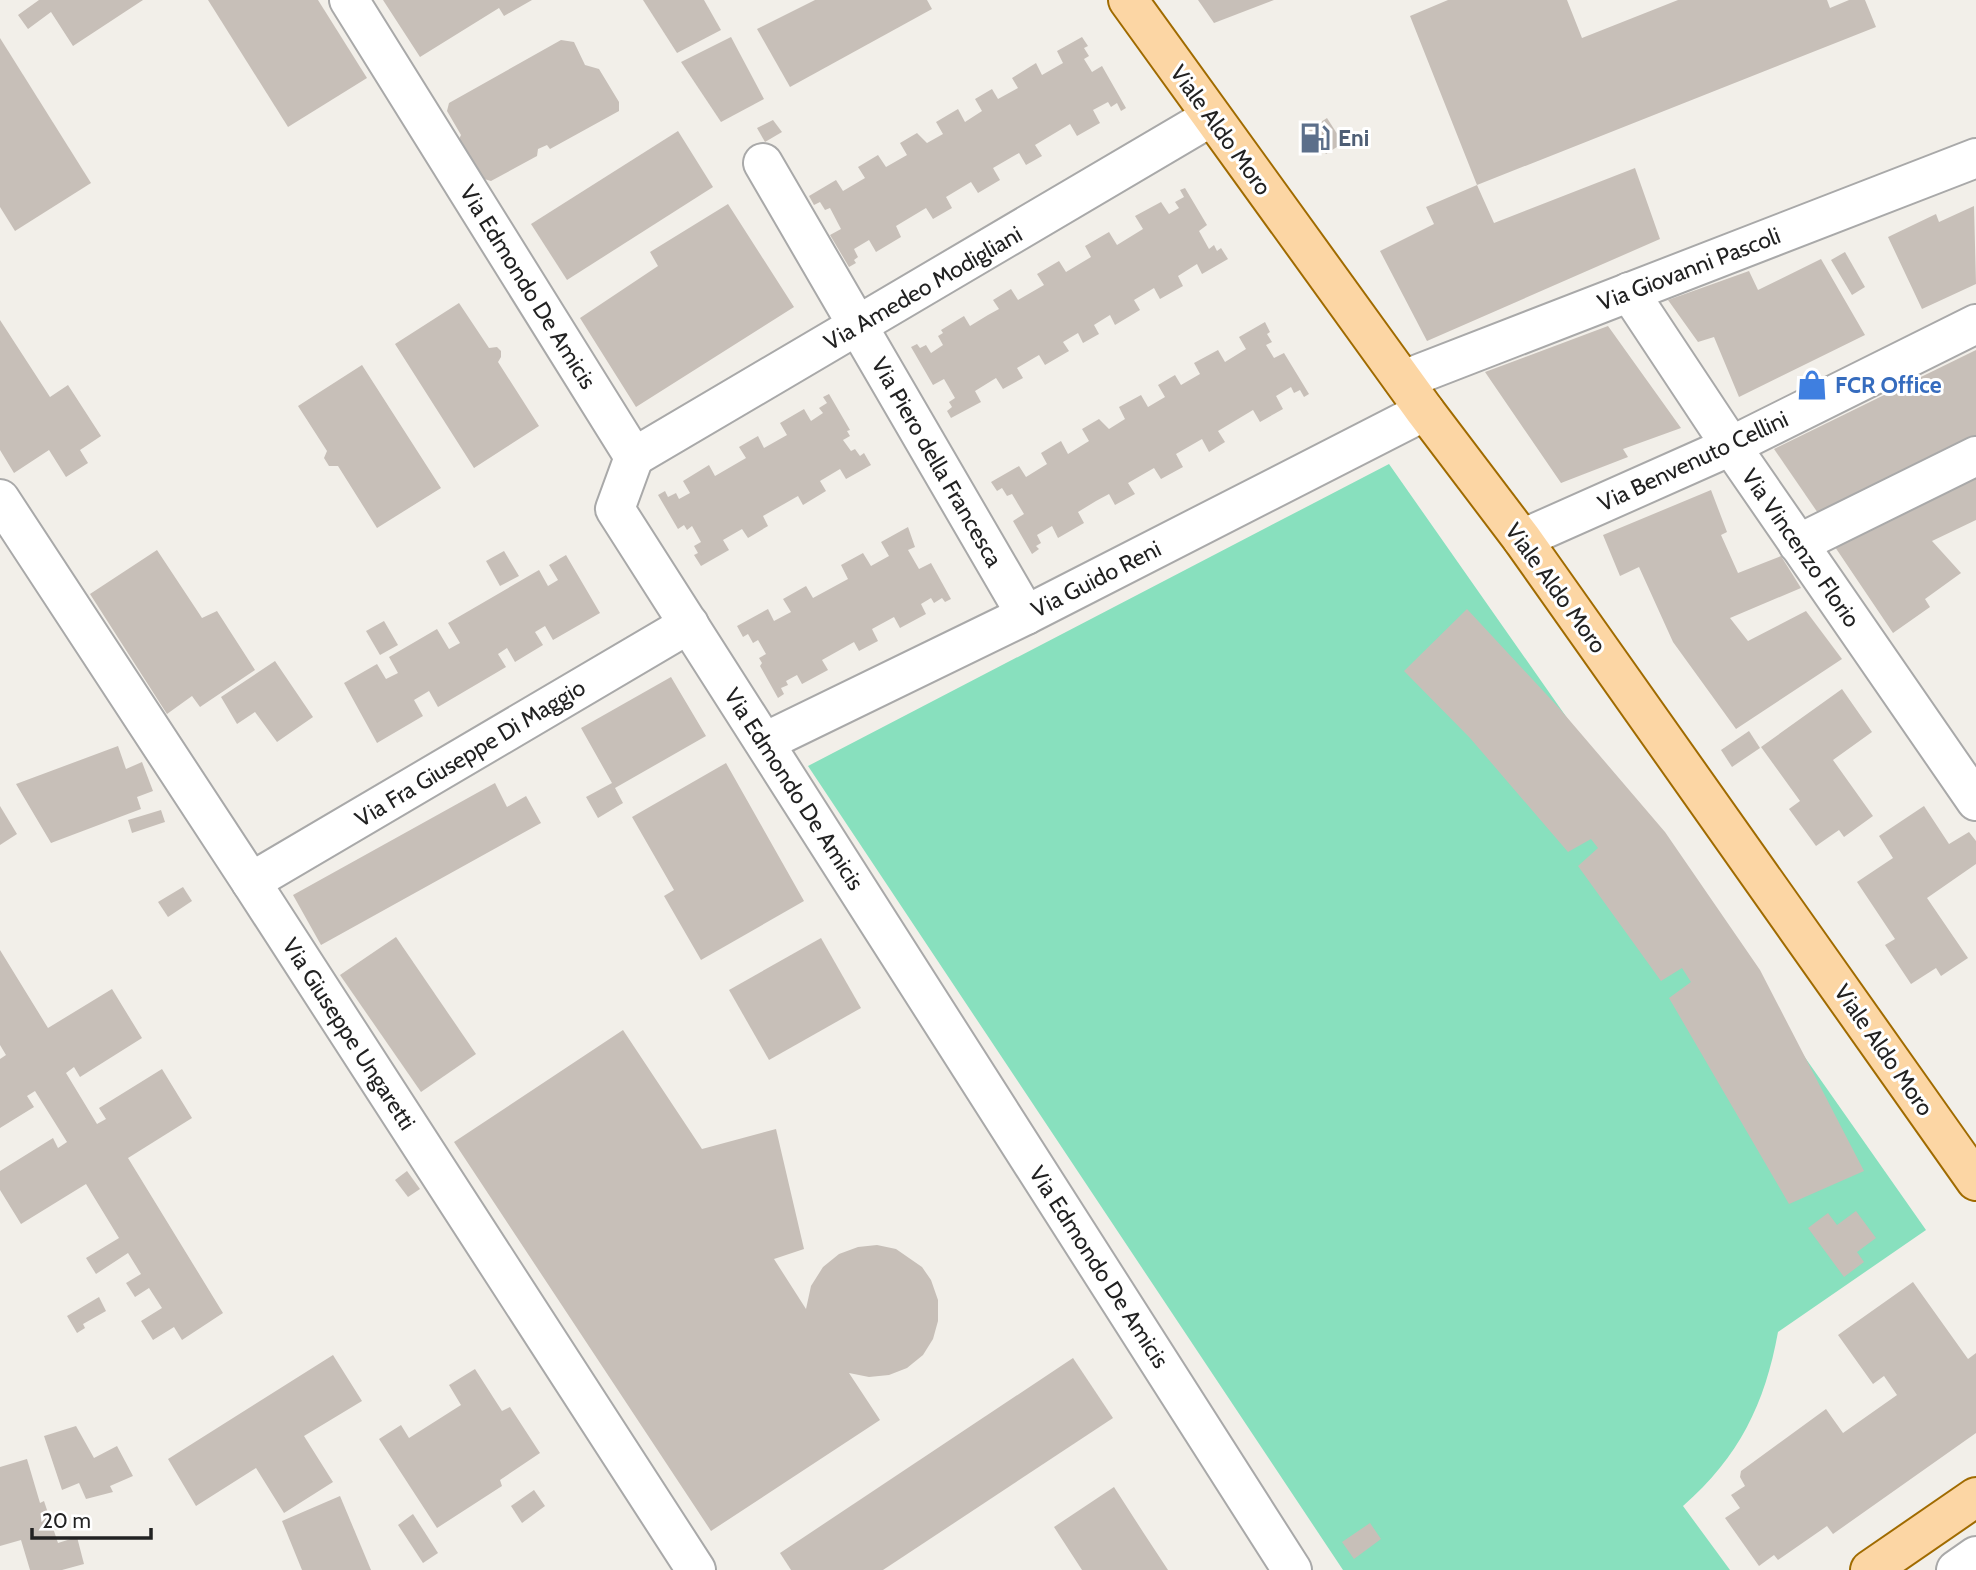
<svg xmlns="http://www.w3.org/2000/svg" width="1976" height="1570" viewBox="0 0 1976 1570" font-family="Cabin,sans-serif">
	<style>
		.pitch { fill: #88e0be }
		.building { fill: #c7bfb8 }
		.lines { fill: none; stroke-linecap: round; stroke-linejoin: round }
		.minor-casing { stroke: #a9a9a9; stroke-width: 42 }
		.major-casing { stroke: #a06b00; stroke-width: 42 }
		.minor { stroke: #fff; stroke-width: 38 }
		.major { stroke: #fcd6a4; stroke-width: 38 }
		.labels { text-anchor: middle; stroke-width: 6; stroke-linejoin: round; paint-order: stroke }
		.street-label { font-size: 23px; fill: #222; stroke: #fff }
		.service-label { font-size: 23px; font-weight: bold; fill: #4e5e75; stroke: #fff; text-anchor: start }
		.shop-label { font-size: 23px; font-weight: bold; fill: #366cbe; stroke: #fff; text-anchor: start }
	</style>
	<rect width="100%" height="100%" fill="#f2efe9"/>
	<path class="pitch" d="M1389 464 1926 1230 1778 1332C1765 1404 1739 1457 1683 1506L1730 1570H1343L808 766Z"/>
	<g class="building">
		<path d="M39 0H143L73 46 51 12 28 29 18 15Z"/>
		<path d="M208 0H318L367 78 288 127Z"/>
		<path d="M383 0H532L504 16 499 8 420 57Z"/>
		<path d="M643 0H704L721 30 677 53Z"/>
		<path d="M815 0H927L932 9 790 87 757 29Z"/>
		<path d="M1198 0H1274L1214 23Z"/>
		<path d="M1448 0H1567L1582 38 1678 0H1827L1830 8 1849 0H1865L1876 27 1477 185 1410 16Z"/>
		<path d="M731 37 764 99 721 122 681 62Z"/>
		<path d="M1082 37 1088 46 1084 48 1089 56 1084 59 1092 72 1102 66 1126 108 1121 111 1117 103 1111 107 1108 102 1093 110 1100 123 1077 136 1070 124 1035 145 1042 156 1026 165 1019 153 993 168 1000 180 978 193 971 182 946 197 952 208 933 219 926 208 896 226 901 237 876 252 869 240 854 249 858 257 854 260 856 263 849 267 830 235 841 229 830 208 825 210 820 202 814 205 809 196 836 180 843 191 865 178 858 167 878 155 886 167 907 155 900 143 917 133 927 143 943 134 936 122 958 109 965 122 982 111 975 99 992 89 998 99 1018 88 1012 78 1036 63 1042 75 1063 63 1057 51Z"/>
		<path d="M0 38 91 183 15 231 0 207Z"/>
		<path d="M561 40 574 42 585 65 599 69 619 102V111L550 149 547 145 538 149 537 156 491 181 481 178 458 141 461 135 447 111 449 103Z"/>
		<path d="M1327 118 1343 143 1326 154 1309 130Z"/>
		<path d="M773 120 782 132 765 142 757 128Z"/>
		<path d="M678 131 713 187 567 280 531 224Z"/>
		<path d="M1635 168 1660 239 1427 341 1380 251 1434 224 1426 207 1477 185 1494 223Z"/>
		<path d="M1185 188 1207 225 1199 231 1209 249 1214 245 1217 251 1221 248 1228 259 1202 274 1197 264 1178 276 1183 286 1160 299 1154 288 1134 300 1140 310 1115 325 1110 315 1094 325 1099 334 1083 343 1078 333 1063 342 1069 351 1045 365 1039 355 1017 368 1023 378 1003 389 996 378 975 391 981 402 951 418 947 411 952 407 949 402 955 398 944 379 933 385 911 347 917 344 920 348 926 345 931 353 943 345 938 336 943 333 941 330 964 316 970 326 988 315 999 309 993 300 1011 289 1018 300 1044 285 1037 274 1059 261 1066 272 1091 257 1085 246 1109 232 1117 245 1143 229 1135 216 1161 202 1169 214 1179 208 1175 202 1184 197 1180 190Z"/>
		<path d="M728 204 794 307 636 407 580 318 658 266 650 252Z"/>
		<path d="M1974 206 1976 284 1922 309 1888 237 1936 214 1939 222Z"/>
		<path d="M1845 252 1865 287 1852 295 1831 260Z"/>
		<path d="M1821 259 1865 335 1739 397 1714 337 1698 342 1668 300 1749 271 1758 290Z"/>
		<path d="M459 303 489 348 497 347 501 351V357L498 362 539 426 474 468 395 344Z"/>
		<path d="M0 320 50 397 68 385 101 436 80 450 88 463 66 477 49 450 14 473 0 450Z"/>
		<path d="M1265 322 1270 332 1267 334 1272 342 1266 345 1274 358 1284 353 1309 394 1304 397 1300 390 1294 393 1291 387 1276 396 1283 409 1260 422 1253 410 1218 431 1225 442 1209 452 1202 439 1176 454 1183 467 1161 479 1154 468 1128 483 1135 494 1115 505 1109 494 1096 501 1078 512 1084 523 1058 538 1052 526 1037 535 1041 543 1036 546 1039 549 1032 554 1013 521 1024 514 1012 494 1007 496 1002 488 997 491 991 482 1019 466 1026 477 1047 464 1041 453 1061 441 1068 454 1089 441 1082 429 1099 419 1109 429 1125 419 1119 407 1141 395 1148 407 1165 397 1158 385 1175 375 1181 385 1200 374 1194 363 1218 350 1225 362 1246 349 1239 337Z"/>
		<path d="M1608 326 1681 428 1623 449 1628 457 1561 483 1485 372Z"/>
		<path d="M1976 350V438L1820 516 1774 449Z"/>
		<path d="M362 365 441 488 377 528 338 466H329L324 458 327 451 298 406Z"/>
		<path d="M829 394 850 430 847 431 850 436 843 440 851 451 855 449 860 456 864 453 871 465 846 479 840 469 820 481 826 491 803 505 798 496 763 516 768 526 748 538 742 529 723 540 729 550 701 566 694 555 698 553 694 546 701 542 692 526 687 530 684 525 678 529 658 495 665 491 668 497 676 493 679 499 690 493 683 481 709 465 715 476 746 458 739 447 758 436 764 448 787 435 780 423 804 409 811 421 823 413 819 408 827 403 823 397Z"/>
		<path d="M1976 472V520L1932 541 1961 573 1925 599 1930 607 1893 633 1833 544Z"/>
		<path d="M1711 490 1727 532 1721 535 1738 573 1781 556 1801 588 1730 618 1748 641 1806 611 1842 659 1736 729 1673 642 1639 567 1620 576 1603 535Z"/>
		<path d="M908 527 915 547 908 550 919 569 931 563 951 599 945 602 942 598 934 603 931 598 921 604 926 614 900 628 894 617 872 629 878 641 859 651 854 642 822 660 828 670 802 684 797 675 786 681 788 685 781 688 784 694 778 698 760 666 762 663 759 658 766 654 758 640 753 643 748 634 743 637 737 626 768 609 774 621 791 612 783 599 806 586 813 598 848 579 841 565 863 553 871 566 889 556 881 542Z"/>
		<path d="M157 550 202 618 217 611 255 670 200 707 192 696 167 714 90 594Z"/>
		<path d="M504 551 519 576 500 586 486 561Z"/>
		<path d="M566 555 600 613 553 640 545 626 535 632 543 645 515 662 507 648 498 654 506 667 438 707 429 691 414 700 423 716 377 743 344 683 377 664 386 679 398 673 389 657 437 629 449 649 460 643 448 623 539 570 548 586 558 580 549 565Z"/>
		<path d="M1467 609 1559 708 1665 832 1760 970 1864 1171 1789 1204 1669 998 1691 982 1682 968 1661 981 1578 866 1598 848 1591 839 1568 852 1470 738 1404 671Z"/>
		<path d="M384 621 398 645 380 655 366 631Z"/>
		<path d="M275 661 313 717 277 742 255 712 237 724 221 697Z"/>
		<path d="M671 677 706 736 615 788 623 803 598 818 586 797 612 783 581 728Z"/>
		<path d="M1842 689 1872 732 1833 760 1873 816 1844 837 1839 830 1816 846 1789 809 1800 801 1761 747Z"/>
		<path d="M1749 731 1760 748 1732 767 1721 750Z"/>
		<path d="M118 746 126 769 142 762 153 791 137 797 141 809 51 843 16 784Z"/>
		<path d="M726 763 804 901 701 960 664 896 674 890 632 817Z"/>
		<path d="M495 783 507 807 526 796 541 823 321 945 293 895Z"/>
		<path d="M0 806 17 834 0 845Z"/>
		<path d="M1924 806 1949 844 1969 832 1976 841V864L1927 898 1968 958 1941 976 1936 968 1911 984 1885 945 1895 939 1857 882 1893 858 1879 836Z"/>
		<path d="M161 810 165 822 132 833 128 820Z"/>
		<path d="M183 887 192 901 168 917 158 902Z"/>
		<path d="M396 937 476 1054 421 1092 340 975Z"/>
		<path d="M821 938 861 1008 769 1060 729 990Z"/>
		<path d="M0 950 48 1028 112 989 142 1038 80 1077 74 1067 66 1073 97 1124 106 1119 99 1108 162 1069 192 1118 128 1158 223 1313 182 1340 174 1327 153 1340 141 1321 162 1308 149 1288 135 1297 126 1283 141 1274 128 1253 96 1274 86 1258 119 1238 86 1184 21 1224 0 1190V1171L53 1138 58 1148 67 1142 35 1091 27 1096 34 1107 0 1128V1059L6 1055 0 1045Z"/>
		<path d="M623 1030 702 1149 776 1129 804 1249 774 1259 806 1309 811 1286 823 1267 839 1254 858 1247 877 1245 896 1249 922 1267 931 1280 938 1300V1321L933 1339 923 1355 907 1368 889 1375 869 1377 849 1373 880 1420 711 1531 454 1142Z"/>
		<path d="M407 1171 420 1189 408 1197 395 1180Z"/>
		<path d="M1856 1211 1876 1238 1857 1252 1864 1262 1844 1277 1808 1228 1828 1213 1837 1225Z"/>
		<path d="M1913 1282 1968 1359 1976 1353V1433L1833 1534 1827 1526 1778 1560 1774 1555 1759 1566 1725 1518 1740 1508 1731 1495 1745 1486 1740 1477 1741 1471 1826 1409 1843 1433 1897 1395 1884 1376 1873 1384 1838 1335Z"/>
		<path d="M99 1297 106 1311 83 1324 85 1328 77 1333 67 1316Z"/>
		<path d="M333 1355 362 1401 304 1436 333 1482 284 1513 256 1468 196 1506 168 1459Z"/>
		<path d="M1073 1358 1113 1418 883 1570H791L780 1553Z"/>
		<path d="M475 1369 502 1411 510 1407 540 1453 500 1480 502 1486 437 1528 379 1439 401 1425 409 1438 461 1405 449 1385Z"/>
		<path d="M76 1426 94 1458 117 1446 133 1476 110 1486 113 1492 86 1499 79 1483 62 1490 44 1436Z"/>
		<path d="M27 1459 40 1503 44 1501 58 1543 77 1537 84 1564 62 1570H30L21 1540 0 1546V1467Z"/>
		<path d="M1114 1487 1143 1532 1168 1570H1082L1054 1527Z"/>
		<path d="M534 1490 545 1506 522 1523 511 1506Z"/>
		<path d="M340 1496 371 1570H302L282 1521Z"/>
		<path d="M413 1514 438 1553 423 1563 398 1525Z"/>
		<path d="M1370 1523 1381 1539 1354 1559 1342 1542Z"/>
	</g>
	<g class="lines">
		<g class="minor-casing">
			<g id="minor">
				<path d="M349 0 634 457 615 509 1292 1570"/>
				<path d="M763 163 1026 615"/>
				<path d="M1629 292 1731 446 1976 801"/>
				<path d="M1403 380 1976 158"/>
				<path d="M634 457 1211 117"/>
				<path d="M0 499 251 882 696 1570"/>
				<path d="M1522 539 1731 446 1976 324"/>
				<path d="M1798 544 1976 456"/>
				<path d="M765 742 1026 615 1425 411"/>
				<path d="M251 882 689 624"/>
				<path d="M1956 1570 1976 1556"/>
			</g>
		</g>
		<g class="major-casing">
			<g id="major">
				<path d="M1128 0 1425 411 1522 539 1976 1181"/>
				<path d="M1870 1570 1976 1497"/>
			</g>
		</g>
		<use href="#minor" class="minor"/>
		<use href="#major" class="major"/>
	</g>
	<defs>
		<g id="fuel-bare" transform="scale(2.415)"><path d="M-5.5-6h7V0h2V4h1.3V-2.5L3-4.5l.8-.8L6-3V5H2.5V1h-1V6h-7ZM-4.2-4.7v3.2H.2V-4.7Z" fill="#5c6f8a" stroke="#fff" stroke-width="2.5" paint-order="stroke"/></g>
		<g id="shop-bare" transform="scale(2.415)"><path d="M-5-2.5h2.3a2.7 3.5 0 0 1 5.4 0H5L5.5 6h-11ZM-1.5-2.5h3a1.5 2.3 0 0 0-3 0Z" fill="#3f7fe0" stroke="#fff" stroke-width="2.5" paint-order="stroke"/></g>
	</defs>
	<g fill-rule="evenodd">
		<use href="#fuel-bare" x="1315" y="138"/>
		<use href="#shop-bare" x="1812" y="385"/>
	</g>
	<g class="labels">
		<g class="street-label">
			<text transform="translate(1221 130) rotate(54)" y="8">Viale Aldo Moro</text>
			<text transform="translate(1689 269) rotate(-21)" y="8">Via Giovanni Pascoli</text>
			<text transform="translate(528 287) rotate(58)" y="8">Via Edmondo De Amicis</text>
			<text transform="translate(923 288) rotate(-30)" y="8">Via Amedeo Modigliani</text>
			<text transform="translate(1693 461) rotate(-25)" y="8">Via Benvenuto Cellini</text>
			<text transform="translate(937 462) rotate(60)" y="8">Via Piero della Francesca</text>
			<text transform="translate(1801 548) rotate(55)" y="8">Via Vincenzo Florio</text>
			<text transform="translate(1096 579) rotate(-27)" y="8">Via Guido Reni</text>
			<text transform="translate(1556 588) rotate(54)" y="8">Viale Aldo Moro</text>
			<text transform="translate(470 753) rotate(-31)" y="8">Via Fra Giuseppe Di Maggio</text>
			<text transform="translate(794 789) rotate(57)" y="8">Via Edmondo De Amicis</text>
			<text transform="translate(349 1034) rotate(57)" y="8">Via Giuseppe Ungaretti</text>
			<text transform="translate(1884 1050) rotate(55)" y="8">Viale Aldo Moro</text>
			<text transform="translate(1099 1267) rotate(57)" y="8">Via Edmondo De Amicis</text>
		</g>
		<g class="service-label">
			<text x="1338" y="146">Eni</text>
		</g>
		<g class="shop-label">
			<text x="1835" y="393">FCR Office</text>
		</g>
	</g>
	<path d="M32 1528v10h119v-10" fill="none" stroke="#222222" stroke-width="3.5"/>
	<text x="42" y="1528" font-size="21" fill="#222222" stroke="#ffffff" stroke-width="5" paint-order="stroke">20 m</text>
</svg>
